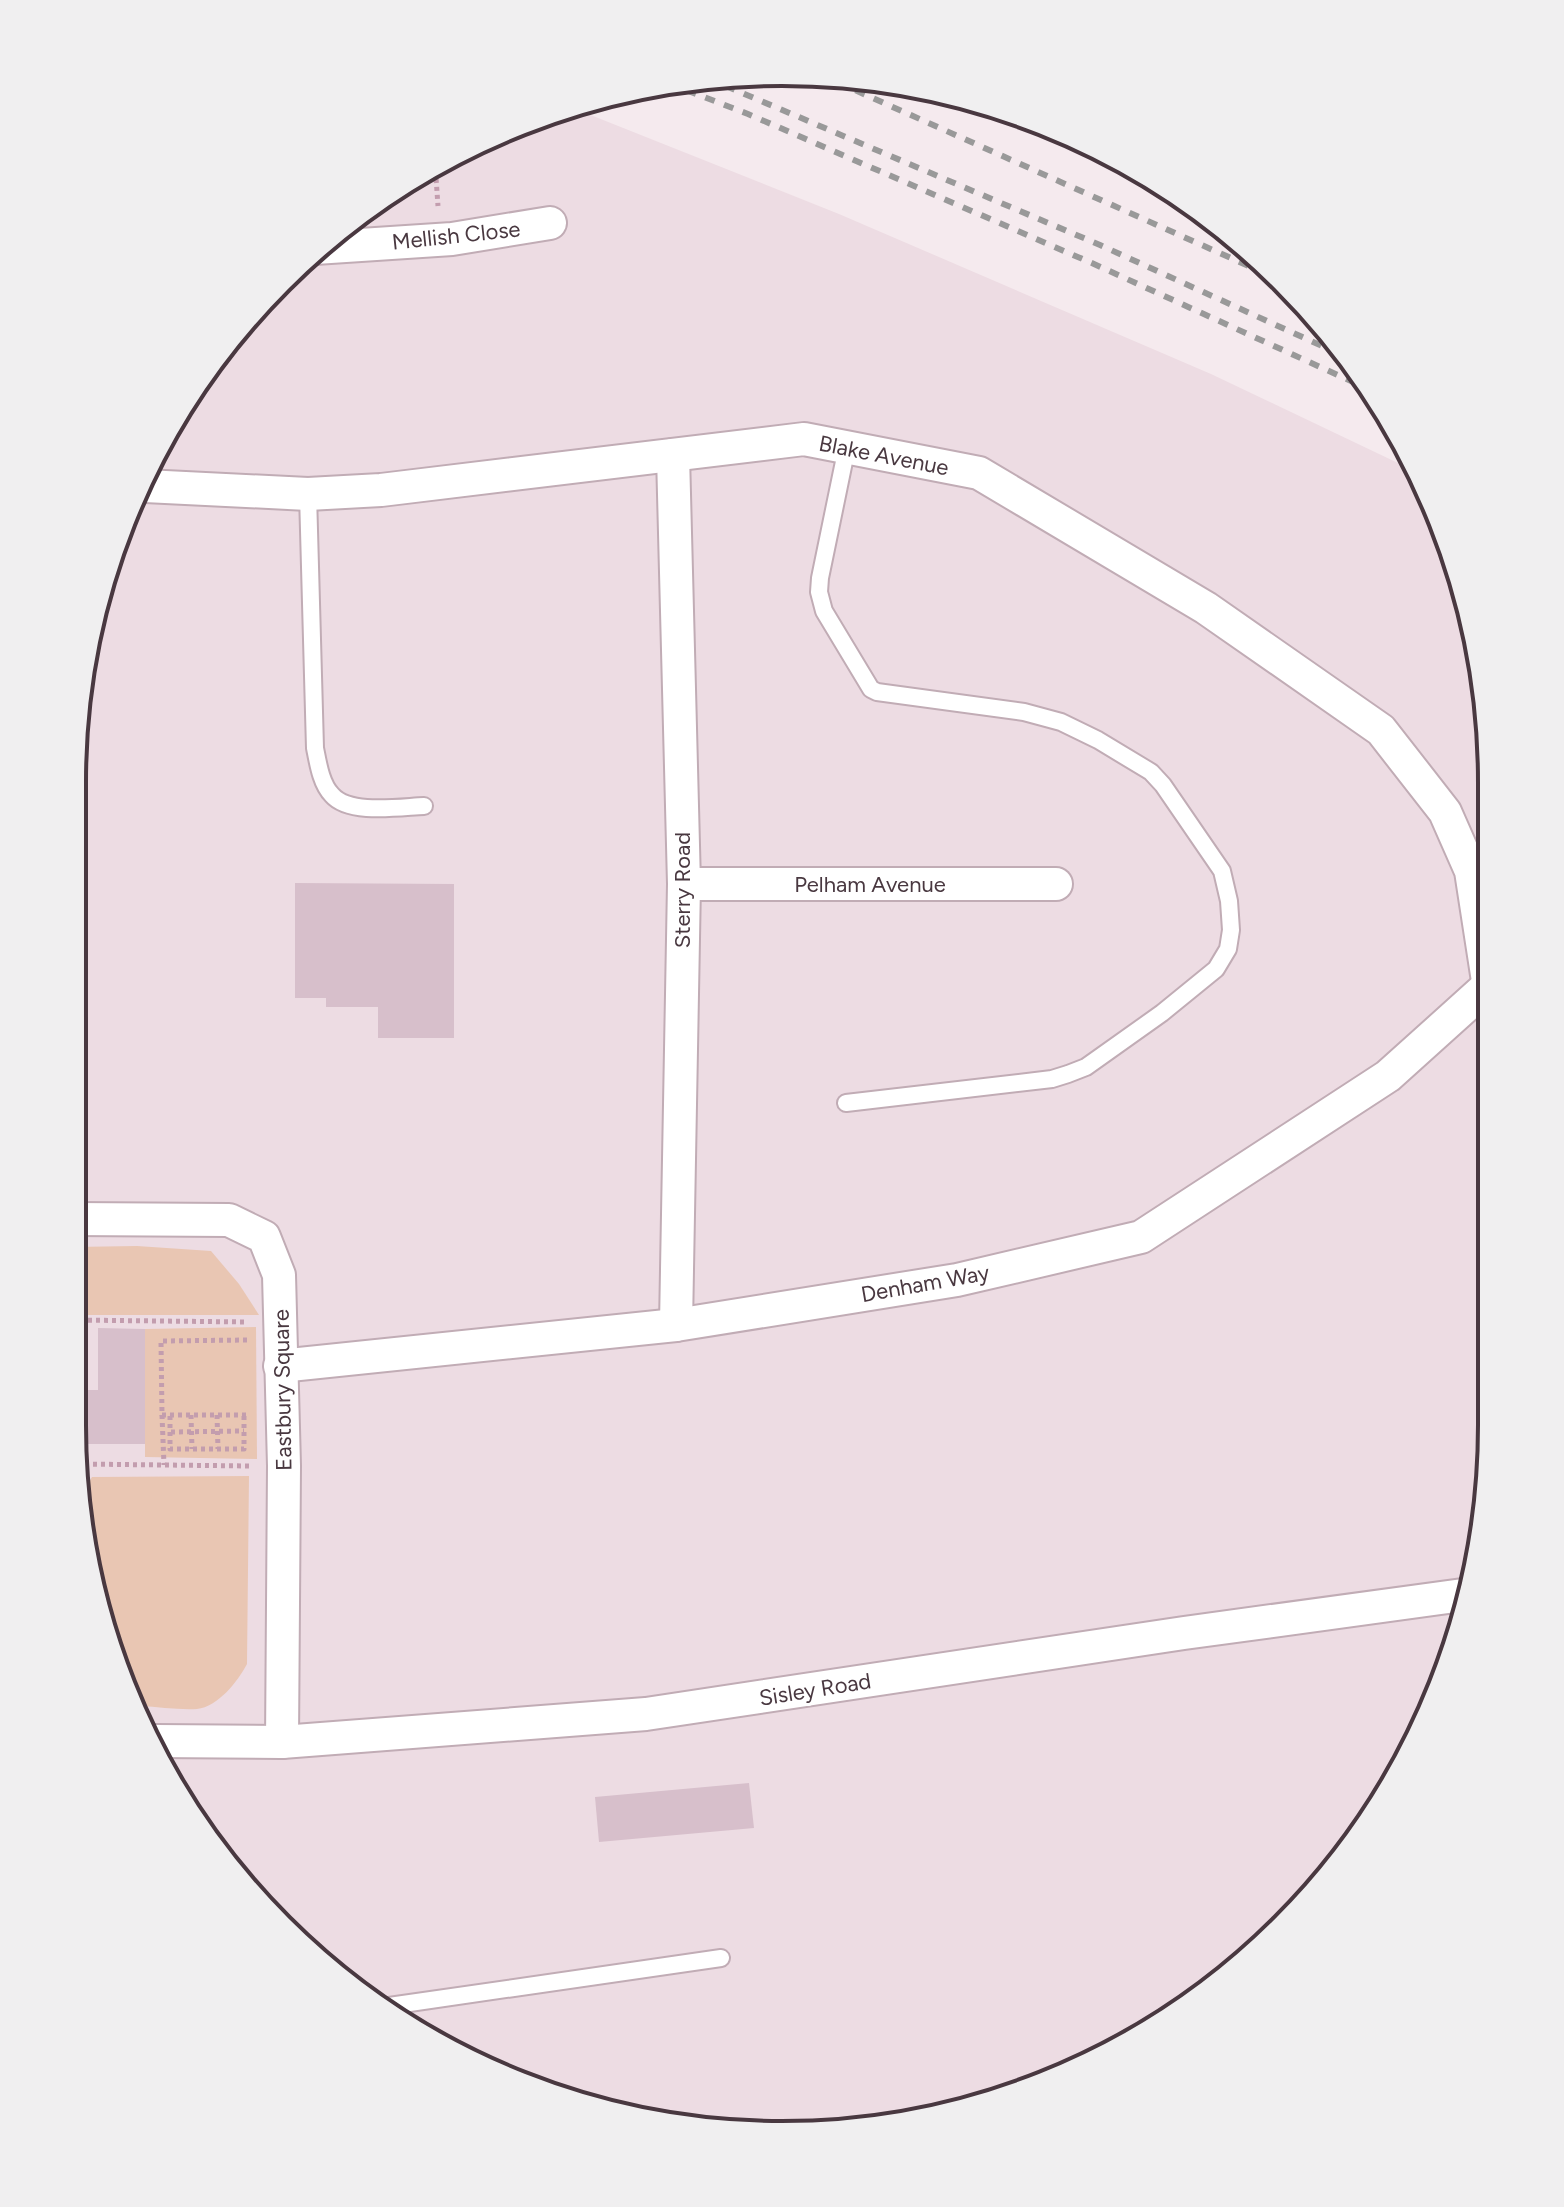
<svg xmlns="http://www.w3.org/2000/svg" width="1564" height="2207" viewBox="0 0 1564 2207" font-family="Figtree,sans-serif">
	<style>
		.residential { fill: #eddce3 }
		.green { fill: #e9c6b3 }
		.building { fill: #d7bfcb }
		.lines { fill: none; stroke-linecap: round; stroke-linejoin: round }
		.service-casing { stroke: #c1acb5; stroke-width: 20 }
		.minor-casing { stroke: #c1acb5; stroke-width: 36 }
		.path { stroke: #c39dae; stroke-width: 5; stroke-dasharray: 4 4; stroke-linecap: butt }
		.service { stroke: #fff; stroke-width: 16 }
		.minor { stroke: #fff; stroke-width: 32 }
		.rail { stroke: #999; stroke-width: 6; stroke-dasharray: 10 10; stroke-linecap: butt }
		.labels { text-anchor: middle; stroke-width: 6; stroke-linejoin: round; paint-order: stroke }
		.street-label { font-size: 22px; fill: #493840; stroke: #fff }
		.rim { fill: none; stroke: #493840; stroke-width: 4 }
	</style>
	<rect width="100%" height="100%" fill="#f5eaee"/>
	<g class="residential">
		<path d="M956 95 965 96 1096 145 1168 190Z"/>
		<path d="M568 106 839 214 1211 374 1421 474 1486 689 1491 1471 1468 1608 1419 1739 1346 1857 1250 1958 1096 2062 920 2121 690 2129 510 2081 314 1959 191 1819 96 1609 72 1425V782L86 643 167 427 314 249 427 167 553 110Z"/>
	</g>
	<g class="green">
		<path d="M137 1246 211 1251 239 1284 259 1315H72V1247Z"/>
		<path d="M256 1327 257 1459 145 1457V1329Z"/>
		<path d="M249 1476 247 1664C238 1681 218 1707 197 1709 179 1710 159 1707 140 1706L96 1609 84 1513 85 1489 92 1477Z"/>
	</g>
	<g class="building">
		<path d="M295 883 454 884V1038H378V1007H326V998H295Z"/>
		<path d="M98 1328 145 1329V1444H75L72 1425V1390H98Z"/>
		<path d="M749 1783 754 1828 599 1842 595 1797Z"/>
	</g>
	<g class="lines">
		<g class="service-casing">
			<g id="service">
				<path d="M308 494 315 748C318 763 321 784 332 795 349 815 400 807 424 806"/>
				<path d="M846 1103 1052 1079 1068 1074 1086 1067 1162 1013 1216 969 1228 949 1231 930 1229 901 1222 871 1163 785 1151 772 1098 740 1061 722 1024 712 877 692 871 689 824 611 819 592 820 578 847 447"/>
				<path d="M389 2006 721 1958"/>
			</g>
		</g>
		<g class="minor-casing">
			<g id="minor">
				<path d="M315 248 452 239 550 223"/>
				<path d="M673 455 684 884 676 1325"/>
				<path d="M145 486 308 494 381 490 804 439 979 473 1206 608 1381 730 1445 812 1471 871 1488 981"/>
				<path d="M684 884H1056"/>
				<path d="M72 1219 229 1220 264 1237 279 1275 284 1466 282 1742"/>
				<path d="M280 1366 676 1325 957 1280 1141 1237 1388 1076 1488 986"/>
				<path d="M156 1741 282 1742 646 1714 1184 1633 1470 1594"/>
			</g>
		</g>
		<g class="path">
			<path d="M435 163 438 206"/>
			<path d="M72 1320 248 1322"/>
			<path d="M247 1340 161 1341 162 1415H248"/>
			<path d="M162 1415 164 1465"/>
			<path d="M191 1415 192 1449"/>
			<path d="M217 1415 218 1449"/>
			<path d="M170 1416V1449H244V1415"/>
			<path d="M171 1432 244 1431"/>
			<path d="M77 1464 251 1466"/>
		</g>
		<use href="#service" class="service"/>
		<use href="#minor" class="minor"/>
		<g class="rail">
			<path d="M819 74 1280 280"/>
			<path d="M707 78 1100 245 1344 356"/>
			<path d="M668 83 748 114 1094 264 1364 387"/>
		</g>
	</g>
	<g class="labels">
		<g class="street-label">
			<text transform="translate(456 235) rotate(-6)" y="8">Mellish Close</text>
			<text transform="translate(884 455) rotate(11)" y="8">Blake Avenue</text>
			<text x="870" y="892">Pelham Avenue</text>
			<text transform="translate(682 890) rotate(-90)" y="8">Sterry Road</text>
			<text transform="translate(925 1283) rotate(-10)" y="8">Denham Way</text>
			<text transform="translate(282 1390) rotate(-91)" y="8">Eastbury Square</text>
			<text transform="translate(815 1689) rotate(-9)" y="8">Sisley Road</text>
		</g>
	</g>
	<path d="M0 0H1564V2207H0ZM782 86H782A696 696 0 0 1 1478 782V1425A696 696 0 0 1 782 2121H782A696 696 0 0 1 86 1425V782A696 696 0 0 1 782 86Z" fill="#f0eff0" fill-rule="evenodd"/>
	<path class="rim" d="M782 86H782A696 696 0 0 1 1478 782V1425A696 696 0 0 1 782 2121H782A696 696 0 0 1 86 1425V782A696 696 0 0 1 782 86Z"/>
</svg>
